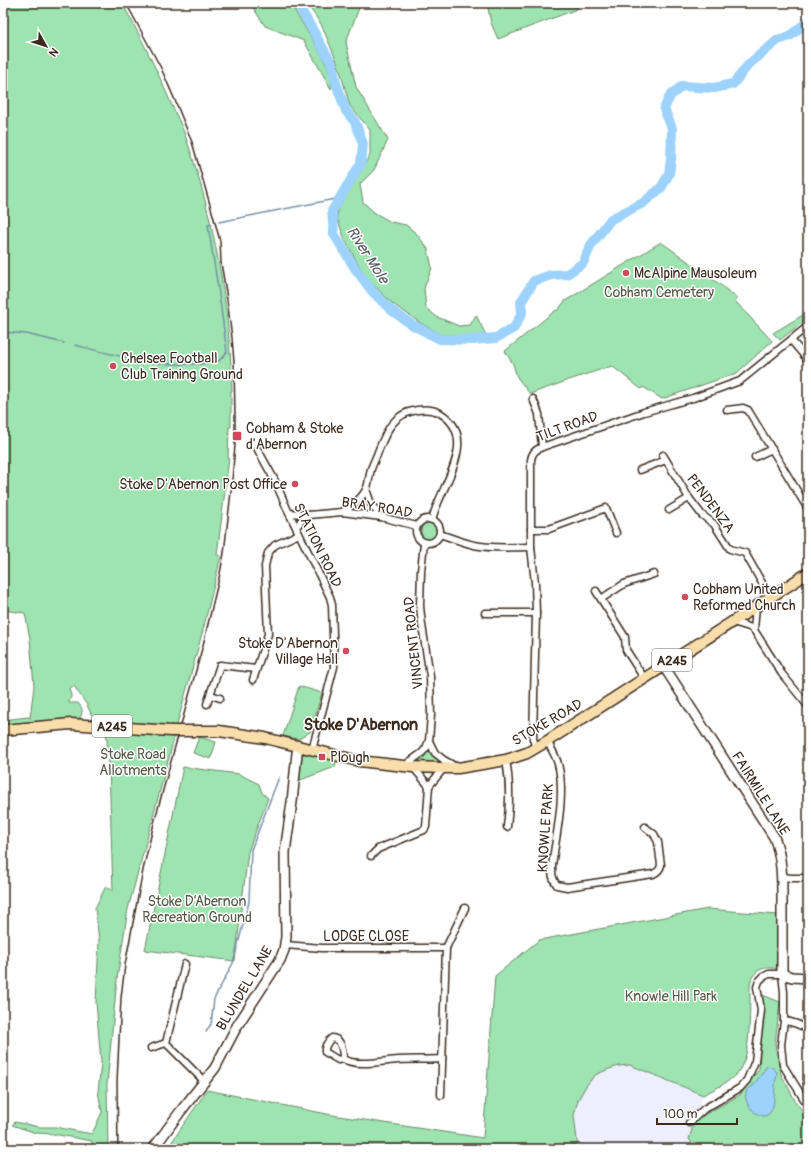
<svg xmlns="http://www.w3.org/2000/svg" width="811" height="1152" viewBox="0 0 811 1152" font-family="Pangolin,sans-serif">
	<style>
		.built { fill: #edeffe }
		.green { fill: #9de4b1; stroke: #6c8768 }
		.water { fill: #9cd2fb; stroke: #758fa3 }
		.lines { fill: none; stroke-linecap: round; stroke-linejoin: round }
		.stream { stroke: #758fa3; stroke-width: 1.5 }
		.river { stroke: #9cd2fb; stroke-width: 10 }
		.street-casing { stroke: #3b2a1e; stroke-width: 9 }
		.secondary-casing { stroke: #3b2a1e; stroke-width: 12 }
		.primary-casing { stroke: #3b2a1e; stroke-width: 13 }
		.street { stroke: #fff; stroke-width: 6 }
		.secondary { stroke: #fff; stroke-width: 9 }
		.primary { stroke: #f9deab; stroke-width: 10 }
		.rail { stroke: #3b2a1e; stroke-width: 1.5 }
		.primary-bridge-casing { stroke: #3b2a1e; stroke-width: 13; stroke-linecap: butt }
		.primary-bridge { stroke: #f9deab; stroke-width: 10 }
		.poi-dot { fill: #d1495b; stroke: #fff; stroke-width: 1.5 }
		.labels { text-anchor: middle; stroke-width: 3; stroke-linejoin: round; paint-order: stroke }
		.shield { fill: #fff; stroke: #766a62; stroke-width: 1 }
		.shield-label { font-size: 13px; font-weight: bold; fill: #3b2a1e }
		.poi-label { font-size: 14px; fill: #3b2a1e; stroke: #fff; text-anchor: start }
		.park-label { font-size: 14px; fill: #545843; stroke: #fff }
		.street-label { font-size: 14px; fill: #3b2a1e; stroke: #fff }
		.water-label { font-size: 15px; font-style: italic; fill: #585c60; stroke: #fff }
		.quarter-label { font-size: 16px; font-weight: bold; fill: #3b2a1e; stroke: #fff }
	</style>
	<rect width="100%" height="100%" fill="#fff"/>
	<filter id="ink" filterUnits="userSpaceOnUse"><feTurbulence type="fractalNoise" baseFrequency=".025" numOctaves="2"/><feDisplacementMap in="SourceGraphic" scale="8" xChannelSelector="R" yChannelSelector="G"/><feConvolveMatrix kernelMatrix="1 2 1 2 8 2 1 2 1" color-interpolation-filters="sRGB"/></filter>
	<g filter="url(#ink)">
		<path class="built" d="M630 1065 703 1095 689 1139 696 1149H578L574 1115 578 1100 586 1086 595 1075 609 1069 619 1066Z"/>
		<g class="green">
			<path d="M3 3H122C140 35 156 68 170 101 175 113 182 125 186 138 214 218 230 306 232 391H231V427H229L228 458H229L217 555 221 556 203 630 176 728 97 721 93 718 87 705 74 686 69 688C70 693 73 697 69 701V703H78C83 708 83 711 80 718L75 720 3 729V720L28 717 30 718 34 686 30 639 25 613 3 610Z"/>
			<path d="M250 3H290L323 57 332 78 331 89 304 41 265 26Z"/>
			<path d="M306 3H361L346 42 356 87 388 140 374 170 360 184 363 202 375 213 391 222 406 225 417 234 428 249 432 268 424 288 426 308 437 317 459 326 470 325 476 315 486 335 470 336 442 335 422 324 393 304 366 278 345 240 337 218 338 209 370 155V130L350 106 338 64 321 24Z"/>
			<path d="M485 3H578L577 9 498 39 491 23 488 8Z"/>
			<path d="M661 242 718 283 737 298 735 301 772 341 737 373 662 399 643 387 641 389 612 366 572 379 530 394 517 377 513 364 505 351 556 310 557 311 565 301Z"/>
			<path d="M808 312V318L780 340 773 333Z"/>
			<circle cx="429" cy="531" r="8"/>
			<path d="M299 686 322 693 310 732 299 739 283 736Z"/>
			<path d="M106 729 175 735 128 909 117 979 107 1084 108 1149H92V1141L53 1134 36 1133 12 1125 15 1122 40 1127H55L92 1134 102 1112 98 1092 101 1062 96 1002 99 940 95 908 106 886 113 891 109 765Z"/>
			<path d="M199 737 216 742 211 759 193 753Z"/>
			<path d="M428 746C433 755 438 761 448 765L411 763Z"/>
			<path d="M306 753 336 761 335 767 295 782 299 756H301Z"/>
			<path d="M183 767 239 774 259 784 262 793 268 798 248 852 235 961 145 950Z"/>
			<path d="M708 909 778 915V969C769 967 759 967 753 976 749 982 750 992 750 1000 749 1019 751 1052 740 1069 732 1082 716 1088 703 1095L630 1065 619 1066 609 1069 595 1075 586 1086 578 1100 574 1115 578 1149H167L207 1090 332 1115 483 1138 495 976 539 940Z"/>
			<path d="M763 995 780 1002 775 1044 781 1074 797 1104 808 1117 807 1149H696L689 1139 695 1120 740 1095 759 1069Z"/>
		</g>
		<path class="water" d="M767 1066C772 1067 775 1068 777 1073 777 1077 775 1081 775 1085 774 1093 775 1104 771 1111 764 1124 747 1108 746 1099 745 1096 746 1093 747 1090L753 1086Z"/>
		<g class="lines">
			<g class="stream">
				<path d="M219 222 340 198"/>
				<path d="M3 332 26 334 64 343"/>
				<path d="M75 345C122 357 171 371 219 361L227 352 219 294 208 225 212 224"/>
				<path d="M206 1032 211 1024 214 999 233 963 249 902 251 850 279 777"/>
			</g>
			<path class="river" d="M297 3 332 64 336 83 346 111 355 122 363 144 361 163 332 211 334 234 355 268 372 291 391 310 411 324 440 339 473 340 496 338 514 328 522 313 521 302 534 281 551 275 567 274 583 263 591 245 611 219 643 203 661 188 669 174 671 159 672 128 664 109 670 96 682 86 714 88 733 84 749 64 778 40 790 36 808 21"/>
			<g class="street-casing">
				<g id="street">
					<path d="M791 340 808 360"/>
					<path d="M533 399 539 414 542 447"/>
					<path d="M727 410 743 408 748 410 808 509"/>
					<path d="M258 450 274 479 289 513 330 597 332 605 334 667 312 750"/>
					<path d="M663 455 689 498 702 515 714 524 730 549 745 553 770 597"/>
					<path d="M755 457 772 449"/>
					<path d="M640 470 666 460"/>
					<path d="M366 489 371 504 381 517"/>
					<path d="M669 510 689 498"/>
					<path d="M342 512C351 507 361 499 366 490 369 484 369 476 371 469 373 463 376 458 378 452 386 432 392 414 417 410 425 409 433 409 440 413 482 438 439 488 432 520"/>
					<path d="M289 513 303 514 309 515 342 512 350 513 381 517 417 526"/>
					<circle cx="428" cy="531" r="12"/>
					<path d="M296 527 301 521 309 515"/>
					<path d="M531 529H549L606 508 616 533"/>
					<path d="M440 534C451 538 462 542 474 545 492 549 512 547 531 547"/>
					<path d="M596 591 601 599"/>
					<path d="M485 613H536"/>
					<path d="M733 622 749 627 754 630 782 674 808 706"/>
					<path d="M754 630 756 606"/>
					<path d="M644 678 626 650 625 637 601 599 624 584 654 574"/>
					<path d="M253 680 268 634 265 566 268 553 275 545 299 534"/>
					<path d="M211 695 220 698"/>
					<path d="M207 704 220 665 256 669"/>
					<path d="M429 741 435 753 444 760 456 767"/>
					<path d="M547 741C551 748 556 756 558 764 566 793 556 836 552 866 552 874 552 879 557 885L567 887 653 874C658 872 660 870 661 865L658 842 654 834 645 827"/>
					<path d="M536 748 533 739 536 613 535 583 531 547V460C532 453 535 450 542 447L644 412 693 398 740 381 808 326"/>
					<path d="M506 760C510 782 510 804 507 827"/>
					<path d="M404 766 422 753 426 748 429 741 431 715 430 676 422 625 420 606 421 571 424 543"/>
					<path d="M413 767 429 786"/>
					<path d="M371 856 378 849 424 830 426 827 429 786 444 768"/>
					<path d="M782 877 792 878H808"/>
					<path d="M285 945 322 948H446"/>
					<path d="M185 964 166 1043 205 1082"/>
					<path d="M784 1021C794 1022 800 1024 808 1030"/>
					<path d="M151 1048 166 1043"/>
					<path d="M343 1059 338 1060 325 1052C324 1047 328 1041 332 1038 342 1039 343 1051 343 1059 357 1067 383 1061 398 1060 413 1059 427 1060 442 1059"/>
					<path d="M441 1095 446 948 465 908"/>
					<path d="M689 1123 704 1109 740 1088 747 1080 755 1061 760 1019 761 1010 757 987 759 981 763 977 769 974H782L784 992V1021L781 1045 783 1065 808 1106"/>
				</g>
			</g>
			<g class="secondary-casing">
				<g id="secondary">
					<path d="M663 665 774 837C783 859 782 884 782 908 782 930 782 952 782 974L792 977 808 978"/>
					<path d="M153 1149 180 1112 215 1068 237 1026 280 960 284 950 286 937 285 852 292 802 297 753 299 746"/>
				</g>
			</g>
			<g class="primary-casing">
				<g id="primary">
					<path d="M3 730 71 724 171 731"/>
					<path d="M193 731H219L265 738 359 761 413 767 444 768H458L506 760 527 753 549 740 808 573"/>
				</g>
			</g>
			<use href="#street" class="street"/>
			<use href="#secondary" class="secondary"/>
			<use href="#primary" class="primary"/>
			<path class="rail" d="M118 1149 117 1082 121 998 125 965 143 870 154 823 203 645 219 578 224 553 231 492 235 445V418L234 362 232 338 226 292 221 263 220 241 213 215 192 142 174 98 161 68 126 3"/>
			<g class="primary-bridge-casing">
				<path id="primary-bridge" d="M171 731H193"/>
			</g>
			<use href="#primary-bridge" class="primary-bridge"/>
		</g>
	</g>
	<g class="poi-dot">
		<circle cx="626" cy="273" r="4"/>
		<circle cx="113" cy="366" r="4"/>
		<rect x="232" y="431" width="10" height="10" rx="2"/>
		<circle cx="295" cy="484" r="4"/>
		<circle cx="685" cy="597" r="4"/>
		<circle cx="346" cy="651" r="4"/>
		<rect x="318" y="753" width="8" height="8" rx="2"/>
	</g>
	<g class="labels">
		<g class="shield">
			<rect x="652" y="649" width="40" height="22" rx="3"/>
			<rect x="92" y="715" width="40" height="22" rx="3"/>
		</g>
		<g class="shield-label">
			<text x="672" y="665">A245</text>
			<text x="112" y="731">A245</text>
		</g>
		<g class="poi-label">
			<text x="634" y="278">McAlpine Mausoleum</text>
			<text x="121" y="363">Chelsea Football<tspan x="121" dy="16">Club Training Ground</tspan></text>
			<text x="246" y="433">Cobham &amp; Stoke<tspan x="246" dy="16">d'Abernon</tspan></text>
			<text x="287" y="489" text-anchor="end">Stoke D'Abernon Post Office</text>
			<text x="693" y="594">Cobham United<tspan x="693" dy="16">Reformed Church</tspan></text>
			<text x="338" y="648" text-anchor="end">Stoke D'Abernon<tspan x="338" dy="16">Village Hall</tspan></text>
			<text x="330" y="762">Plough</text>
		</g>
		<g class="park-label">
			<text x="659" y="297">Cobham Cemetery</text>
			<text x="133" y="759">Stoke Road<tspan x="133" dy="16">Allotments</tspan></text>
			<text x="197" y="906">Stoke D’Abernon<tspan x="197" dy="16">Recreation Ground</tspan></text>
			<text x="671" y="1001">Knowle Hill Park</text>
		</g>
		<g class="street-label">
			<text transform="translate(567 426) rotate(-20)" y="5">TILT ROAD</text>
			<text transform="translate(711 503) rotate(53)" y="5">PENDENZA</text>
			<text transform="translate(377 507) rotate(9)" y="5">BRAY ROAD</text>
			<text transform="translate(318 545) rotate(64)" y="5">STATION ROAD</text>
			<text transform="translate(413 643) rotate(-96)" y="5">VINCENT ROAD</text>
			<text transform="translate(547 722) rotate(-30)" y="5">STOKE ROAD</text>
			<text transform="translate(761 793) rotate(58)" y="5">FAIRMILE LANE</text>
			<text transform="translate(545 828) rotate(-86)" y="5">KNOWLE PARK</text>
			<text x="366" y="941">LODGE CLOSE</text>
			<text transform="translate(244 988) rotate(-59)" y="5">BLUNDEL LANE</text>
		</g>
		<g class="water-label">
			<text transform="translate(368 255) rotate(57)" y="5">River Mole</text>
		</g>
		<g class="quarter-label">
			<text x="361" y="730">Stoke D'Abernon</text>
		</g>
	</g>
	<rect width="811" height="1152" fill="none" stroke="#fff" stroke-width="16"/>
	<rect x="8" y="8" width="795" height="1136" fill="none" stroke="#3b2a1e" stroke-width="1.5" filter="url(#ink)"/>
	<g transform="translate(46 46) rotate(129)" stroke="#ffffff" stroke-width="3" paint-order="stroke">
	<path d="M0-3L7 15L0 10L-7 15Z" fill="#3b2a1e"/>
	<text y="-6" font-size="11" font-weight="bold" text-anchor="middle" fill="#3b2a1e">N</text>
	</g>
	<path d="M657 1118v6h80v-6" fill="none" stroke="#3b2a1e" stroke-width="2"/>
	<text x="663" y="1118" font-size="12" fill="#3b2a1e" stroke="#ffffff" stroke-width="3" paint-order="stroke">100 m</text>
</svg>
